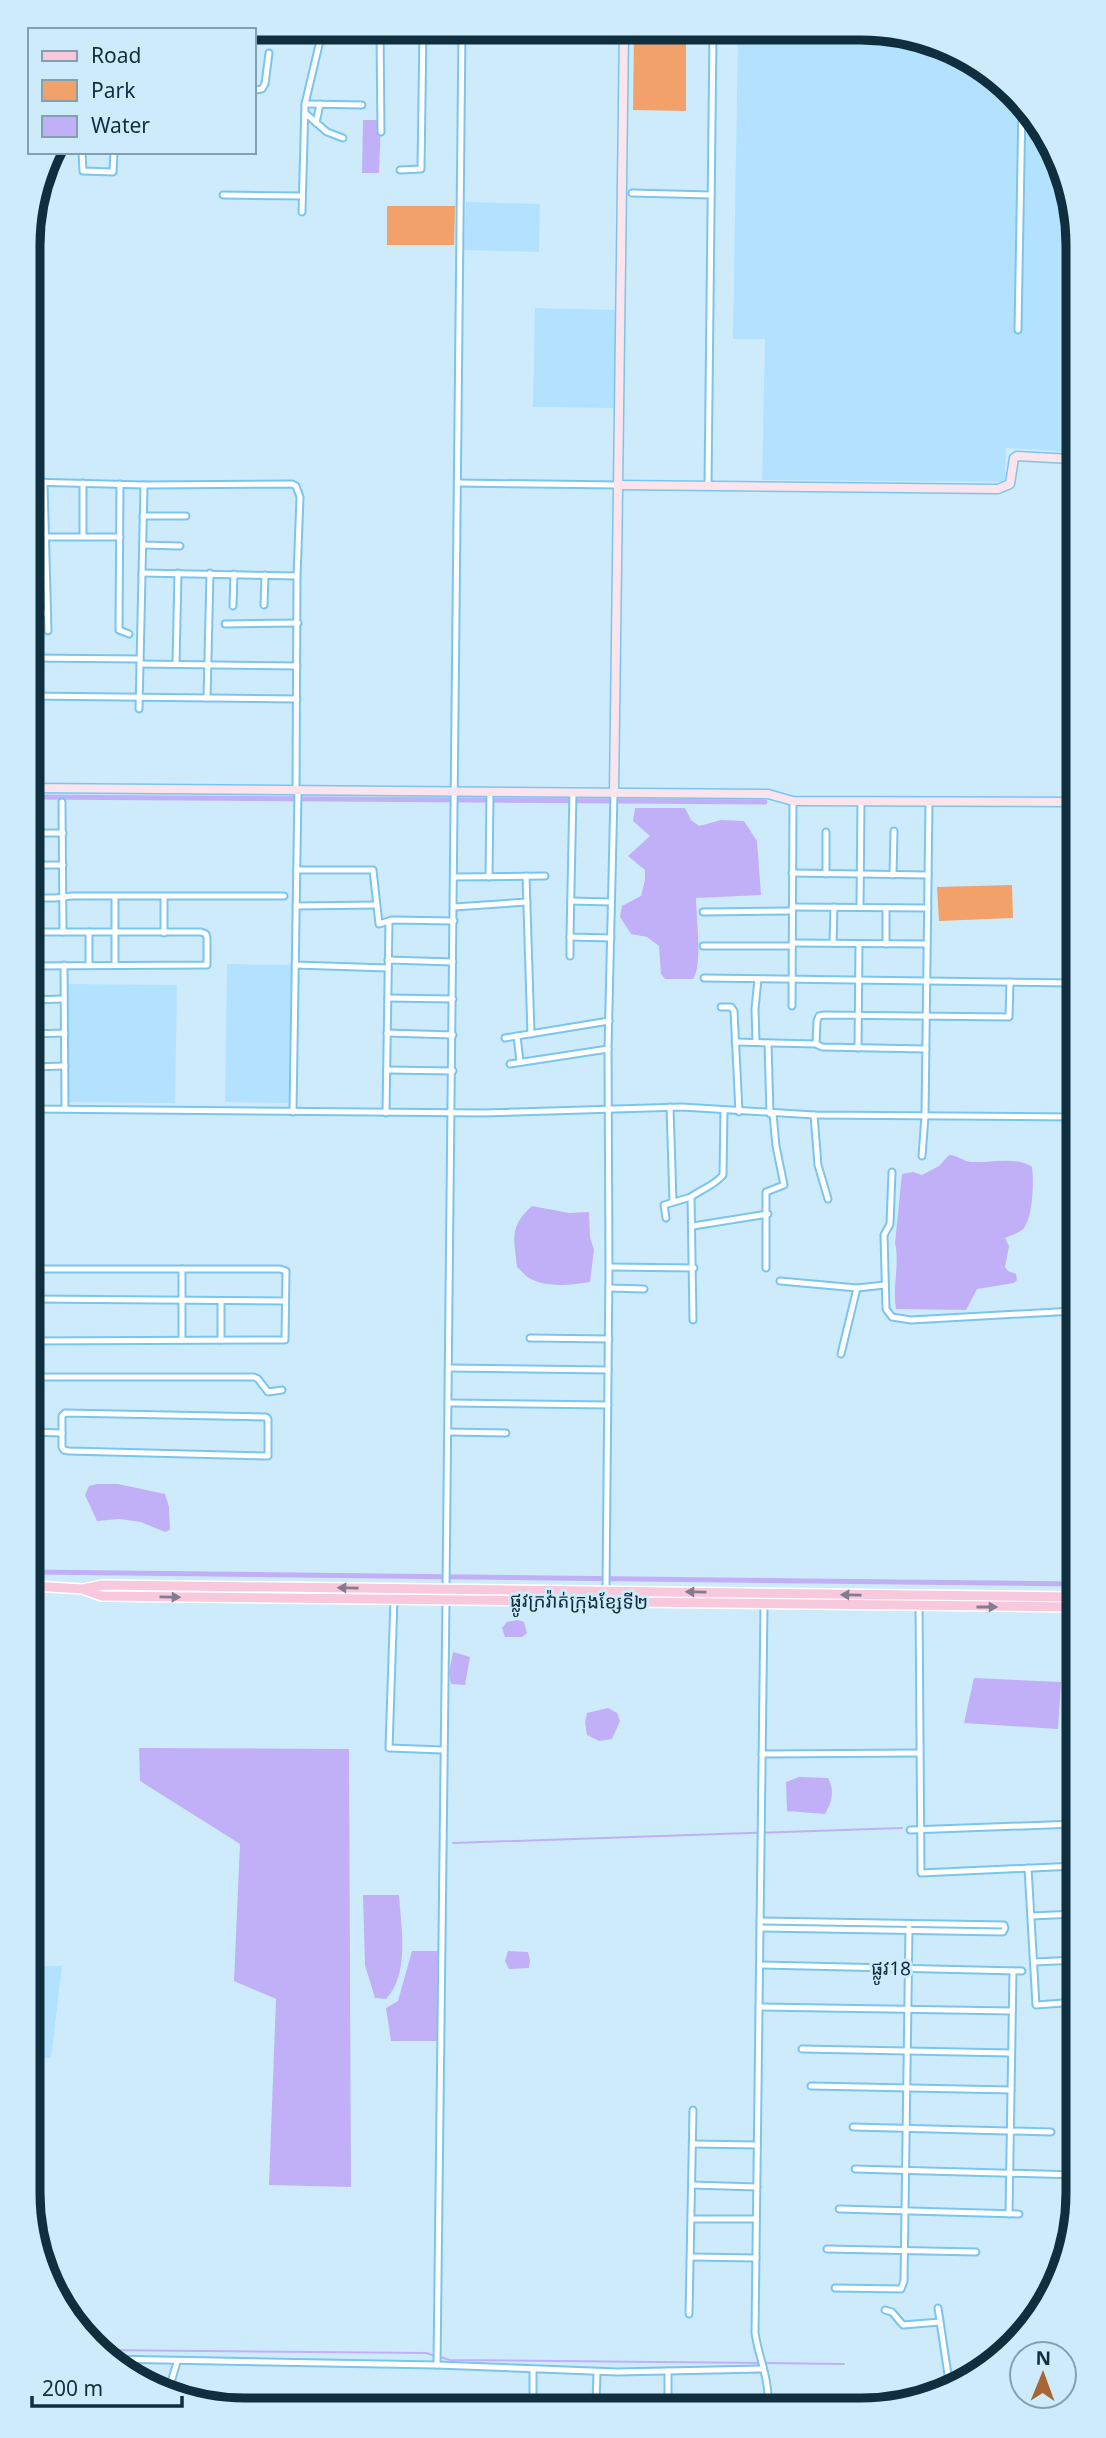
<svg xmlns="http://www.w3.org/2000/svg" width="1106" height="2438" viewBox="0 0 1106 2438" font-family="'Noto Sans','Noto Sans Khmer',sans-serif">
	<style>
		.built { fill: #b2e2ff }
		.green { fill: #f1a169 }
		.water { fill: #c1b0f8 }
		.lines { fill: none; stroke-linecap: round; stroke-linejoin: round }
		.stream { stroke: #c1b0f8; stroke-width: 2 }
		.canal { stroke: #c1b0f8; stroke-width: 5 }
		.street-casing { stroke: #7ac5ef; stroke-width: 9 }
		.secondary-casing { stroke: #7ac5ef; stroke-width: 11 }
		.primary-casing { stroke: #fff; stroke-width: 12 }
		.street { stroke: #fff; stroke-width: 5 }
		.secondary { stroke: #fce4ed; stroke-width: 8 }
		.primary { stroke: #f8c9dc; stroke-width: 9 }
		.oneway { fill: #847c8e }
		.labels { text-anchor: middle; stroke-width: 6; stroke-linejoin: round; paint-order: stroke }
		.street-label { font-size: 19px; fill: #0f2f3f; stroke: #ceebfc }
		.rim { fill: none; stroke: #0f2f3f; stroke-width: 9 }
	</style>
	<rect width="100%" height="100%" fill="#ceebfc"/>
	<g class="built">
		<path d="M738 31 903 32 1004 82 1049 136 1070 189 1071 452 1006 448 1005 482 762 480 765 339H733Z"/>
		<path d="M466 202 540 204 539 252 464 250Z"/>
		<path d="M535 308 617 310 615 408 533 407Z"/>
		<path d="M227 964 291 965 289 1103 225 1102Z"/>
		<path d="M68 984 177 985 175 1103 67 1102Z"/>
		<path d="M35 1966H62L51 2058H35Z"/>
	</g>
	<g class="green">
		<path d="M634 30 686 31V111L633 110Z"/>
		<path d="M387 206H455L454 245H387Z"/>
		<path d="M1012 885 1013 918 939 921 937 887Z"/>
	</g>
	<g class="water">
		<path d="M363 120H381L379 173H362Z"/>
		<path d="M635 808H685L691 820 699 826 721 820 744 821 757 841 761 895 696 898C696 916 703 966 693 979H665L661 974 659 946 647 937 631 934 620 917 622 906 641 896 645 880V870L628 856 650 836 633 821Z"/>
		<path d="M949 1155C958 1155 962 1161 971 1162 990 1163 1017 1156 1032 1167 1034 1181 1033 1216 1024 1228 1020 1233 1011 1235 1005 1238L1009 1246 1005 1267 1008 1271 1016 1274 1017 1280 1014 1283 977 1289 966 1310 896 1309C892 1287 900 1264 895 1243L902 1174 913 1172 922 1175 939 1166Z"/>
		<path d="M532 1206 569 1213 589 1212 590 1237 594 1250 590 1282C572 1285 546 1288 529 1278 525 1276 521 1270 517 1267 514 1239 509 1226 532 1206Z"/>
		<path d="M97 1484H118L165 1494 169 1507 170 1530 165 1532 141 1522 119 1519 97 1521 85 1495 89 1486Z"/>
		<path d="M518 1620 524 1622 527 1633 522 1637H505L502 1628 507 1622Z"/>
		<path d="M453 1652 470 1657 465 1685 451 1684 449 1673Z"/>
		<path d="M974 1678 1061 1682 1058 1729 964 1723Z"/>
		<path d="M608 1708 617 1713 620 1721 612 1739 599 1741 587 1735 585 1722 587 1713Z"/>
		<path d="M139 1748 349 1749 351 2187 269 2185 276 1999 234 1981 240 1844 140 1781Z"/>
		<path d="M799 1777 828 1778C835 1791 832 1801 825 1814L787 1811 786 1782Z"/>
		<path d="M363 1895H399C401 1927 410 1974 386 1999L375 1998 365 1965Z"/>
		<path d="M412 1951H438L437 2041H391L386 2008 398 2001Z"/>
		<path d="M508 1951 528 1952 530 1960 529 1968 509 1969 505 1961Z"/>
	</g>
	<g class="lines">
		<g class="stream">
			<path d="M453 1843 902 1828"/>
			<path d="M97 2350 426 2353 435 2356"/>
			<path d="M440 2357 450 2360 760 2363"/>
			<path d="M765 2363 844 2364"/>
		</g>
		<g class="canal">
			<path d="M30 797 765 802"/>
			<path d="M33 1572 1075 1584"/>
		</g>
		<g class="street-casing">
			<g id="street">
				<path d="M380 29 381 132"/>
				<path d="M254 90 262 89 265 84 269 53"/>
				<path d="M305 104 362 105"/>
				<path d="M305 113 327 132 343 138"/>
				<path d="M316 123 320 104"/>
				<path d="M82 152 83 171 113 172 114 152"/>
				<path d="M400 170 421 169 423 29"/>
				<path d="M632 193 711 195"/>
				<path d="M223 195 302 196"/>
				<path d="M302 212 305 104 323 28"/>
				<path d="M1018 330 1022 104"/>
				<path d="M29 422H33"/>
				<path d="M29 482 144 485 292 484 296 486 300 497 297 576"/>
				<path d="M44 482 48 631"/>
				<path d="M83 483V536"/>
				<path d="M458 483 618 485"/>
				<path d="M120 484 119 630 129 634"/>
				<path d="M708 486 713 31"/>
				<path d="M143 516H186"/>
				<path d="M30 537H120"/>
				<path d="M143 545 180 546"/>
				<path d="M142 573 297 576 296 790"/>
				<path d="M264 605 265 575"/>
				<path d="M233 606 234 574"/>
				<path d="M30 614 47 613"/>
				<path d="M225 624 298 623"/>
				<path d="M30 658 140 659"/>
				<path d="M140 664 297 666"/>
				<path d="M176 664 178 573"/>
				<path d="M30 696 297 699"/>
				<path d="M207 698 210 573"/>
				<path d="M139 709 144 485"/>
				<path d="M573 792 570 937 611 938"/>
				<path d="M62 802 63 932"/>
				<path d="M31 833H63"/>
				<path d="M31 865H63"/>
				<path d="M297 870H373L379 924 392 920 454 921"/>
				<path d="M792 873 928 875"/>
				<path d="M826 874V832"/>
				<path d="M893 875 894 831"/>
				<path d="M526 876 531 1034"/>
				<path d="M454 877 545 876"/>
				<path d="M489 877 490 792"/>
				<path d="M115 897V965"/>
				<path d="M164 897V933"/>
				<path d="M31 898H55L72 896H284"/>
				<path d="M571 901 611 902"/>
				<path d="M296 906 376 905"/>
				<path d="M454 907 527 902"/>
				<path d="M792 907 928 908"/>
				<path d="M860 907 861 801"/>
				<path d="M886 908V944"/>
				<path d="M703 912 792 911"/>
				<path d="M31 932H201L206 934 207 938V965L31 966"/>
				<path d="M89 932V965"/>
				<path d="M792 943 927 944"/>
				<path d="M833 943 834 907"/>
				<path d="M703 946H792"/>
				<path d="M570 956V937"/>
				<path d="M388 960 453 962"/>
				<path d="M64 965 65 1109"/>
				<path d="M295 965 388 968"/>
				<path d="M704 978 1073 983"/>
				<path d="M388 998 453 999"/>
				<path d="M31 1000 64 999"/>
				<path d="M792 1006 793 801"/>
				<path d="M721 1007H731L734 1011 739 1112"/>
				<path d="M387 1033 453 1035"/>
				<path d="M31 1034 65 1033"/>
				<path d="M517 1036 520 1062"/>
				<path d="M505 1038 609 1021"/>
				<path d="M735 1042 816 1044 822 1047 926 1049"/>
				<path d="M756 1042 755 1009 758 979"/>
				<path d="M768 1043 770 1114"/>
				<path d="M816 1044 817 1021 819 1016 824 1015 1009 1017 1010 982"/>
				<path d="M858 1048 859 944"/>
				<path d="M510 1064 608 1049"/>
				<path d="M31 1067 65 1066"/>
				<path d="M387 1070 453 1071"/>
				<path d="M670 1107 673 1202"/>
				<path d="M32 1109 483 1113 682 1107 814 1115 1074 1117"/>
				<path d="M293 1112 298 790"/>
				<path d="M386 1113 389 921"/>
				<path d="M814 1115 818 1165 828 1199"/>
				<path d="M922 1156 925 1116 929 802"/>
				<path d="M892 1172 890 1224 884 1235 886 1309 892 1317 911 1320 1074 1311"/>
				<path d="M666 1218 664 1205 691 1197"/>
				<path d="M693 1226 768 1214"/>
				<path d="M609 1267 694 1268"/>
				<path d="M766 1268V1192L784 1185 776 1146 773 1114"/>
				<path d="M182 1269V1339"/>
				<path d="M780 1281 857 1288 885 1285"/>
				<path d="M609 1288 644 1289"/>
				<path d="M32 1299 285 1301"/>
				<path d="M221 1302V1340"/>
				<path d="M693 1320 691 1197C702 1189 715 1185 723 1175L724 1110"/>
				<path d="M530 1338 609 1339"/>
				<path d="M32 1341 285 1340 286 1271 280 1269H34"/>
				<path d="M841 1354 857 1288"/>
				<path d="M449 1368 608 1370"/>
				<path d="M32 1377H254L258 1379 268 1392 282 1390"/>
				<path d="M449 1403 608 1405"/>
				<path d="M65 1413 266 1417 268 1419V1456L69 1451 64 1450 62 1447V1416Z"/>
				<path d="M33 1432 62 1433"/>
				<path d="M448 1432 506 1433"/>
				<path d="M446 1590 462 29"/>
				<path d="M606 1591 609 1267 608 1049 614 793"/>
				<path d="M394 1599 389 1748 443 1750"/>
				<path d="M919 1602 921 1873 1076 1866"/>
				<path d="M764 1604 755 2333C759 2359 769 2377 768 2403"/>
				<path d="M762 1754 919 1753"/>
				<path d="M910 1830 1076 1824"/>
				<path d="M1028 1868 1036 2005 1077 2002"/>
				<path d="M1031 1916 1076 1914"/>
				<path d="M760 1921 1004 1925 1005 1928 1003 1932 760 1928"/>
				<path d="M1034 1962 1077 1960"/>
				<path d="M760 1965 1022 1971"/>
				<path d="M759 2007 1012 2011"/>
				<path d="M802 2049 1011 2053"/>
				<path d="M811 2086 1011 2090"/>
				<path d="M853 2127 1051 2132"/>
				<path d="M693 2144 757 2145"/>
				<path d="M855 2169 1077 2175"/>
				<path d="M692 2185 757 2187"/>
				<path d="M839 2209 1019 2214"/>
				<path d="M1009 2214 1013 1971"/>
				<path d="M692 2219H756"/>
				<path d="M827 2249 976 2252"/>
				<path d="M691 2257 756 2258"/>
				<path d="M835 2288 901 2289 904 2281 909 1928"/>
				<path d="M938 2308 950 2388"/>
				<path d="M885 2310 892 2312 903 2325 940 2322"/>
				<path d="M689 2314 693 2110"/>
				<path d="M108 2359 437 2365 617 2372 762 2369"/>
				<path d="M437 2365 446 1599"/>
				<path d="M169 2389 177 2362"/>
				<path d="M533 2404V2370"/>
				<path d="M596 2404 597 2372"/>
				<path d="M668 2404V2371"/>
			</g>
		</g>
		<g class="secondary-casing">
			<g id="secondary">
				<path d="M618 485 998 489 1010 484 1014 458 1017 456 1071 459"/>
				<path d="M30 788 768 794 793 801 1073 802"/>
				<path d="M614 793 624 30"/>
			</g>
		</g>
		<g class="primary-casing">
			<g id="primary">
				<path d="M32 1211V1285"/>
				<path d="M33 1586 83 1589 102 1585 1075 1597"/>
				<path d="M85 1590 102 1596 1075 1607"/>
			</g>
		</g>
		<use href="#street" class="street"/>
		<use href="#secondary" class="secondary"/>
		<use href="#primary" class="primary"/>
	</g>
	<defs><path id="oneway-solid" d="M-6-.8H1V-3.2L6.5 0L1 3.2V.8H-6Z" transform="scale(1.75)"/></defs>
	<g class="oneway">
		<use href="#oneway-solid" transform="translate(348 1588) rotate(-179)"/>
		<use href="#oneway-solid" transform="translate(696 1592) rotate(-179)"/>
		<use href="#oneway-solid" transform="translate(851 1595) rotate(-179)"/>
		<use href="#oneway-solid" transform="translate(170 1597) rotate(1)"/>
		<use href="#oneway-solid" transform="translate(987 1607)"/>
	</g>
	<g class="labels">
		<g class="street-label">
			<text transform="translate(579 1601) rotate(1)" y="7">ផ្លូវក្រវ៉ាត់ក្រុងខ្សែទី២</text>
			<text transform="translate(891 1968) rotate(1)" y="7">ផ្លូវ18</text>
		</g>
	</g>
	<path d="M0 0H1106V2438H0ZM245 40H861A205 205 0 0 1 1066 245V2193A205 205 0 0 1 861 2398H245A205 205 0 0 1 40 2193V245A205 205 0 0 1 245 40Z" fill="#ceebfc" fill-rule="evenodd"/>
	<path class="rim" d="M245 40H861A205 205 0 0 1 1066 245V2193A205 205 0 0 1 861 2398H245A205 205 0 0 1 40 2193V245A205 205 0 0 1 245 40Z"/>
	<rect x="28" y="28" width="228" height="126" fill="#ceebfc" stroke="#82a0b0" stroke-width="2"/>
	<rect x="42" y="51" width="35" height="10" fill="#f8c9dc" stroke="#82a0b0" stroke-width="2"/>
	<text x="91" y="63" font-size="21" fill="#0f2f3f">Road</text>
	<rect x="42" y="80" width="35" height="21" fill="#f1a169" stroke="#82a0b0" stroke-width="2"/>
	<text x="91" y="98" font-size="21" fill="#0f2f3f">Park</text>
	<rect x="42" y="116" width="35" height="21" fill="#c1b0f8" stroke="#82a0b0" stroke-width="2"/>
	<text x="91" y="133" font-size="21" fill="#0f2f3f">Water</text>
	<g transform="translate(1043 2375) rotate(1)"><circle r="33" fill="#ceebfc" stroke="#82a0b0" stroke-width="2"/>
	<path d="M0-5L12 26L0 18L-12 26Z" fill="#a96635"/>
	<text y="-10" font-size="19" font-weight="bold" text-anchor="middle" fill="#0f2f3f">N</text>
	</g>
	<path d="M32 2396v10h150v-10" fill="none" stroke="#0f2f3f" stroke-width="3.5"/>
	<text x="42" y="2396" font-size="21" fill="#0f2f3f" stroke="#ceebfc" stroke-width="5" paint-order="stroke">200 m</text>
</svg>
